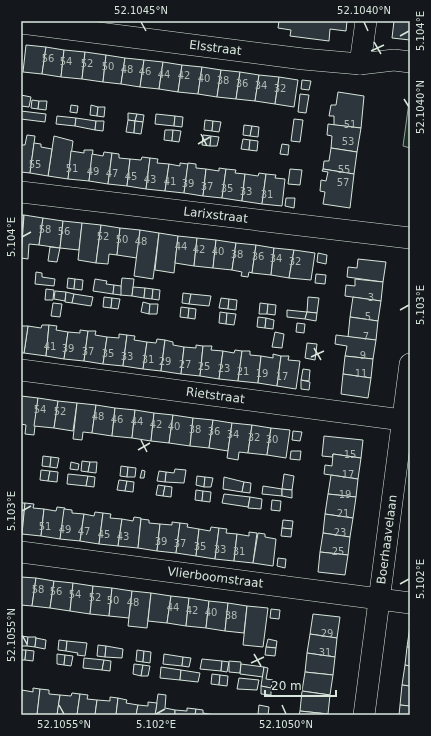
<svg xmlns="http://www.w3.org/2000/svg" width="431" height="736" viewBox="0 0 431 736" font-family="'DejaVu Sans',sans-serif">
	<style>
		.green { fill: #1a2d24; stroke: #939e99 }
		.building { fill: #2c363c; stroke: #d8e6dc }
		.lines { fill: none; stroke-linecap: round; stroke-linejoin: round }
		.minor-casing { stroke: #d8e6dc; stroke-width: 22 }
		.minor { stroke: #14181c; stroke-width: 21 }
		.ticks { fill: none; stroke: #d8e6dc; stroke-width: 1.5 }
		.labels { text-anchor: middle; stroke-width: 3; stroke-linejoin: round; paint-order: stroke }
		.number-label { font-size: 10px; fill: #adbab4 }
		.street-label { font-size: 12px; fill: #d8e6dc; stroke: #14181c }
		.neatline { fill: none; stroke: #d8e6dc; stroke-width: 1.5 }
		.ticks-label { font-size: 10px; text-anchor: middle; fill: #d8e6dc }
	</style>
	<rect width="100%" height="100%" fill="#14181c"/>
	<path class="green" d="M409 102H410V148L403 146Z"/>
	<g class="building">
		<path d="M279 21H347L346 31 330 29 329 41 290 36 291 30 278 28Z"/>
		<path d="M394 21H410V40L392 38Z"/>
		<path d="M26 45 46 47 42 74 23 72Z"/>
		<path d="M46 47 64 50 61 77 42 74Z"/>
		<path d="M64 50 85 52 82 79 61 77Z"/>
		<path d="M85 52 106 55 103 82 82 79Z"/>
		<path d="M106 55 125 58 121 84 103 82Z"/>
		<path d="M125 58 144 60 140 87 121 84Z"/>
		<path d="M144 60 163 62 159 89 140 87Z"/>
		<path d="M163 62 182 65 178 92 159 89Z"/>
		<path d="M182 65 202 67 198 94 178 92Z"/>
		<path d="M202 67 221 70 217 97 198 94Z"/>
		<path d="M221 70 240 72 236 99 217 97Z"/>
		<path d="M240 72 259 75 255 101 236 99Z"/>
		<path d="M259 75 279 77 275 104 255 101Z"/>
		<path d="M279 77 298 80 294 107 275 104Z"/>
		<path d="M302 80 311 81 309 90 301 89Z"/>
		<path d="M338 92 364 96 361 128 334 125V116H329L331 105H336Z"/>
		<path d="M300 94 309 95 306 113 298 112Z"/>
		<path d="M21 95 31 97 29 107 21 106Z"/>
		<path d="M32 100 39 101 38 109 31 108Z"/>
		<path d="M39 101H47L46 110 38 109Z"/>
		<path d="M71 105 78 106 77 113 70 112Z"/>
		<path d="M91 105 98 107 97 116 90 115Z"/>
		<path d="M98 107H105L104 117 97 116Z"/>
		<path d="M21 111 46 114 45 122 21 119Z"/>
		<path d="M128 113 137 114 135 121 128 120Z"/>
		<path d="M137 114 144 115 143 122 135 121Z"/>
		<path d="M156 114 175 116 174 126 155 124Z"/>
		<path d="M57 116 76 118 75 126 56 124Z"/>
		<path d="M175 116 183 117 182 127 174 126Z"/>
		<path d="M76 118 96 121 95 130 75 126Z"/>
		<path d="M294 119 303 120 300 142 291 141Z"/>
		<path d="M128 120 135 121 134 133 126 132Z"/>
		<path d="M205 120 213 121 212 131 204 130Z"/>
		<path d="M96 121H104L103 131 95 130Z"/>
		<path d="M135 121 143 122 141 134 134 133Z"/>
		<path d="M213 121 221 122 219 132 212 131Z"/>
		<path d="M328 124 361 128 357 152 331 148 332 136 327 135Z"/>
		<path d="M244 125 252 126 250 136 243 135Z"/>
		<path d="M252 126 259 127 258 137 250 136Z"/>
		<path d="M165 130H173L172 141 164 140Z"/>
		<path d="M173 130 181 131 179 142 172 141Z"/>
		<path d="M27 135 35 136 30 173 21 172V145H25Z"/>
		<path d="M203 135 211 136 210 146 202 145Z"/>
		<path d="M54 136 73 141 68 179 48 176Z"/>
		<path d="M211 136 219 137 217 146H210Z"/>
		<path d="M243 139 250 140 249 150 241 149Z"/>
		<path d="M250 140 258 141 257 151 249 150Z"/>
		<path d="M34 143 41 144V147L52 149 48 176 30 173Z"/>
		<path d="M282 144 289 145 288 155 280 154Z"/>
		<path d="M331 148 357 152 354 174 323 169 324 161H329Z"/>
		<path d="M84 150H93L89 181 68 179 71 151 84 153Z"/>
		<path d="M104 152 112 153 108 184 89 181 92 154 103 156Z"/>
		<path d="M112 153 119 154V158L130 159 127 186 108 184Z"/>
		<path d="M142 157 150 158 146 189 127 186 130 159 141 160Z"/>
		<path d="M150 158 158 159 157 163 169 164 165 191 146 189Z"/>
		<path d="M180 163 188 164 184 193 165 191 169 164 180 166Z"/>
		<path d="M188 163 196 164V168L206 169 203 196 184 193Z"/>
		<path d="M219 168 226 169 222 198 203 196 206 169 219 171Z"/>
		<path d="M226 169 236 170 235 173 245 174 242 201 222 198Z"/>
		<path d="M290 169 302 170 300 185 288 184Z"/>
		<path d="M323 169 354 174 350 208 323 204 325 192 320 191 321 180 326 181 328 172 322 171Z"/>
		<path d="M259 173 266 174 262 204 242 201 245 174 258 176Z"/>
		<path d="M266 174 276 175 275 178 285 179 282 206 262 204Z"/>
		<path d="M286 198H295L294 208 285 206Z"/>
		<path d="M21 215H24L21 238Z"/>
		<path d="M24 215 43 218 39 245 29 244 28 259 21 258Z"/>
		<path d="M43 218 63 221 60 248 39 245Z"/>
		<path d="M63 221 82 223 79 250 60 248Z"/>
		<path d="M82 223 101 225 96 263 78 260Z"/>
		<path d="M101 225 120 228 117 255 109 254 108 264 96 263Z"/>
		<path d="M120 228 140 230 137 258 117 255Z"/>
		<path d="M140 230 159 233 153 279 134 276Z"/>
		<path d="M159 233 178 236 174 273 155 270Z"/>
		<path d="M178 236 197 238 194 266 175 263Z"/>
		<path d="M197 238 216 240 213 268 194 266Z"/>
		<path d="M216 240 236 243 232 270 213 268Z"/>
		<path d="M236 243 256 245 252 273 249 272 248 277 241 276 242 272 232 270Z"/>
		<path d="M256 245 274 248 271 275 252 273Z"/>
		<path d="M50 247 60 248 57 262 48 261Z"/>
		<path d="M274 248 294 250 289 278 271 275Z"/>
		<path d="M294 250 315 253 311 280 289 278Z"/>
		<path d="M318 253 327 255 326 264 317 262Z"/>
		<path d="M358 259 386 262 383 282 347 277 348 267 357 268Z"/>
		<path d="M36 272 42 273V277L55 279 54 286 35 284Z"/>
		<path d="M316 274 326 275 325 284 315 283Z"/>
		<path d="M68 278 75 279 74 289 67 288Z"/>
		<path d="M122 278 134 279 132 296 120 295Z"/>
		<path d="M75 279 83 280 82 290 74 289Z"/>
		<path d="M95 279 107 281 106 284 114 285 113 294 93 291Z"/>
		<path d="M355 279 383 282 381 301 345 296 346 285 355 286Z"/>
		<path d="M114 285 121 286V295L113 294Z"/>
		<path d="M133 287 145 288 144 298 132 296Z"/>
		<path d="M145 288 153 289 152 299 144 298Z"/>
		<path d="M46 289 54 290 53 300H45Z"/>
		<path d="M153 289 160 290 159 300 152 299Z"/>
		<path d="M55 291 66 292 65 301 54 299Z"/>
		<path d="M66 292 74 294 72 303 65 302Z"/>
		<path d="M183 293 191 294 189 304 182 303Z"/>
		<path d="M74 294 93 297 91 306 72 303Z"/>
		<path d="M191 294 211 296 209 306 189 304Z"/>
		<path d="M104 297 112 298 111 308 103 307Z"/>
		<path d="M308 297 319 298 317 313 307 312Z"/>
		<path d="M353 297 381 301 378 321 350 317Z"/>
		<path d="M112 298 120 299 118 309 111 308Z"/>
		<path d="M221 298 229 299 228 309 219 308Z"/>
		<path d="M229 299 237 300 236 310 228 309Z"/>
		<path d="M143 302 150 304 149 314 141 312Z"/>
		<path d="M53 303 62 304 60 317 51 316Z"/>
		<path d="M260 303 268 304 267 314H259Z"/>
		<path d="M150 304H158L157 314H149Z"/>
		<path d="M268 304 276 305 275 315 267 314Z"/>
		<path d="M181 307 189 308 188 318 180 317Z"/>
		<path d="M189 308 196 309 195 319 188 318Z"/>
		<path d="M287 310 307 312 305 319 287 317Z"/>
		<path d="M220 312 227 313 226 324 219 323Z"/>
		<path d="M307 312 317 313 316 321 305 319Z"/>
		<path d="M227 313 236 314 234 325 226 324Z"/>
		<path d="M258 317 266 318 265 328 257 327Z"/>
		<path d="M350 317 378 321 376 340 348 337Z"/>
		<path d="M266 318 274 320 273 329 265 328Z"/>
		<path d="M297 323 305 324 304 333 296 332Z"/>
		<path d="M42 325H49L46 356 24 353 28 326 41 328Z"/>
		<path d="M49 325 57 326 56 330 68 332 64 359 46 356Z"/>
		<path d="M21 326H28L24 353H21Z"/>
		<path d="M80 330 88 331 84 361 64 359 68 332 80 333Z"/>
		<path d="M88 331H96L95 335 107 337 103 364 84 361Z"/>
		<path d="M275 332 284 334 282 348 272 347Z"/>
		<path d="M119 334 127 335 123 366 103 364 107 337 119 338Z"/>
		<path d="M127 335 135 336 134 340 147 342 143 369 123 366Z"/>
		<path d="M336 335 376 340 373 359 345 356 347 346 335 344Z"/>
		<path d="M157 339 165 340 161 371 143 369 147 342 156 343Z"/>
		<path d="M165 340 173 342V345L184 347 181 374 161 371Z"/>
		<path d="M307 343 317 344 315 360 305 358Z"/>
		<path d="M196 345 203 346 200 376 181 374 184 347 196 348Z"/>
		<path d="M203 346H212L211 350 223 351 219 379 200 376Z"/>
		<path d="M235 350 242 351 238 381 219 379 223 351 234 353Z"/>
		<path d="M242 351H250V355L261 356 258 383 238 381Z"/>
		<path d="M273 354 281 356 277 386 258 383 261 356 273 358Z"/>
		<path d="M281 356H289L288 360 300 361 296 389 277 386Z"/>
		<path d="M345 356 373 359 371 378 343 374Z"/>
		<path d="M303 369 310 370 309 381 301 380Z"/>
		<path d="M343 374 371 378 368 398 341 394Z"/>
		<path d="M301 380 310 382 309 390 301 389Z"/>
		<path d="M21 396 38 398 34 435 25 434 26 425 21 424Z"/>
		<path d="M38 398 58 401 54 428 34 426Z"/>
		<path d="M58 401 77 403 73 431 54 428Z"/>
		<path d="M77 403 96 405 92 433 83 432 82 440 73 439Z"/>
		<path d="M96 405 115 408 112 436 92 433Z"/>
		<path d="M115 408 135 410 132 438 112 436Z"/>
		<path d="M135 410 154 413 151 441 132 438Z"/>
		<path d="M154 413 173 415 169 443 151 441Z"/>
		<path d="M173 415 193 418 190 446 169 443Z"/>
		<path d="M193 418 213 420 209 448 190 446Z"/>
		<path d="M213 420 232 423 228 451 209 448Z"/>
		<path d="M232 423 252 425 248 453 239 452 238 460 227 458Z"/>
		<path d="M252 425 271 428 267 455 248 453Z"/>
		<path d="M271 428 290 430 286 458 267 455Z"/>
		<path d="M293 431 302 432 300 441 292 440Z"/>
		<path d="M324 436 363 440 361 458 333 454 332 457 322 456Z"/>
		<path d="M291 451H301L300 460 290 459Z"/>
		<path d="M333 454 361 458 358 479 324 474 325 465 332 466Z"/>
		<path d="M43 456 51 457 50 467 42 466Z"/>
		<path d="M51 457 59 458 57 468 50 467Z"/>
		<path d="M82 461 90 462 88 472 81 471Z"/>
		<path d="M71 462 79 464 78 470 70 469Z"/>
		<path d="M90 462H97L96 473 88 472Z"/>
		<path d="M121 466 128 467 127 477 120 476Z"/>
		<path d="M128 467 136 468 135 477H127Z"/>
		<path d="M175 469 186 470 184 483 165 482 166 472 174 473Z"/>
		<path d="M41 470 50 471 48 481 40 480Z"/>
		<path d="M142 470 145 471 144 478H140Z"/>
		<path d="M50 471 58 472 57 482 48 481Z"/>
		<path d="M159 471 166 472 165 482 157 481Z"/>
		<path d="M68 474 88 476 86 486 67 484Z"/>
		<path d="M284 474 294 476 292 490 282 489Z"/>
		<path d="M331 475 358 479 356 497 328 494Z"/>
		<path d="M88 476 95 477 94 487 86 486Z"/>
		<path d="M197 476 205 477 204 487 196 485Z"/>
		<path d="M205 477 213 478 211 487H204Z"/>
		<path d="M224 477 244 482 242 492 223 489Z"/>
		<path d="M119 480 127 481 125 491 117 490Z"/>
		<path d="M127 481 134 482 133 492 125 491Z"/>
		<path d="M244 482 251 483 250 493 242 492Z"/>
		<path d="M158 485 165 486 163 496 156 495Z"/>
		<path d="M165 486 172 487 171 497 163 496Z"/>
		<path d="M263 486 282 489V496L262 494Z"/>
		<path d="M282 489 292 490V498L282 496Z"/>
		<path d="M196 490 203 491 202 501 195 500Z"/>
		<path d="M203 491 211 492 210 502 202 501Z"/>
		<path d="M224 494 250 497 248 507 222 503Z"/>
		<path d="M328 494 356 497 353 518 325 514Z"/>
		<path d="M250 497 262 499 261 509 248 508Z"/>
		<path d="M272 500 281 501 280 511 271 510Z"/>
		<path d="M21 503H25L22 534H21Z"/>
		<path d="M25 503 34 504 33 508 44 509 41 536 22 534Z"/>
		<path d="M57 507 65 508 60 539 41 536 44 509 56 511Z"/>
		<path d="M64 509 72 510V513L84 514 80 541 60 539Z"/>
		<path d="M95 512 103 513 99 544 80 541 84 514 94 516Z"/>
		<path d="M103 513 111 514 110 518 122 519 118 546 99 544Z"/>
		<path d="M325 514 353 518 350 537 323 533Z"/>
		<path d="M134 517 141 518 138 548 118 546 122 519 133 521Z"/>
		<path d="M141 519 149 520V523L160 524 157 551 138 548Z"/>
		<path d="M283 520 293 521 292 529 282 528Z"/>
		<path d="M172 522 180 523 176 553 157 551 160 524 172 525Z"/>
		<path d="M180 523 188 524 187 527 199 529 196 556 176 553Z"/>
		<path d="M211 527 219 528 215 559 196 556 199 529 210 531Z"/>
		<path d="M219 528 227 529 226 533 237 534 234 561 215 559Z"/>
		<path d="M282 528 292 529 291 537 281 536Z"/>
		<path d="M249 532 257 533 253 563 234 561 237 534 249 536Z"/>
		<path d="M258 533 265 534V537L276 539 273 566 253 563Z"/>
		<path d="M323 533 350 537 348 555 320 552Z"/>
		<path d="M320 552 348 555 345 575 318 572Z"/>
		<path d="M278 558 286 559 285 568 277 566Z"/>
		<path d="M21 577 36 578 32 606 21 605Z"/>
		<path d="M36 578 54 581 50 608 32 606Z"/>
		<path d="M54 581 73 583 70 611 50 608Z"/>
		<path d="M73 583 93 586 90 614 70 611Z"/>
		<path d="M93 586 112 588 109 616 90 614Z"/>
		<path d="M112 588 132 591 129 618 109 616Z"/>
		<path d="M132 591 151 593 147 628 128 626Z"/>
		<path d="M151 593 171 596 167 623 148 621Z"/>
		<path d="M171 596 189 598 186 626 167 623Z"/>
		<path d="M189 598 209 601 206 628 186 626Z"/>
		<path d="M209 601 228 603 225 631 206 628Z"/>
		<path d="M228 603 247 606 244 633 225 631Z"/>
		<path d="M247 606 268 608 263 647 243 645Z"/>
		<path d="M271 609 280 610 279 619 270 618Z"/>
		<path d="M313 614 340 617 337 638 310 634Z"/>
		<path d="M410 626V647H407Z"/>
		<path d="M310 634 337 638 335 657 307 653Z"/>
		<path d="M21 636 28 637 27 646H21Z"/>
		<path d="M28 637H36L35 647 27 646Z"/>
		<path d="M36 638 46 640 45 649 35 647Z"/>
		<path d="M268 639 277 641 276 648 266 647Z"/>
		<path d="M59 640 67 641 66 651 58 650Z"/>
		<path d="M67 641 87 643 85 656 77 655 78 653 66 651Z"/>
		<path d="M98 645 106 646 105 657 97 656Z"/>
		<path d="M106 646 123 649 122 658 105 657Z"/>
		<path d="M266 647 276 648 275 656 265 655Z"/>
		<path d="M407 647H410V666L405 665Z"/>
		<path d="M21 650H26L25 660H21Z"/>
		<path d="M26 650 34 651 33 661 25 660Z"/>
		<path d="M137 650 144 651 143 662 136 661Z"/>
		<path d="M144 651 151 652 150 663 143 662Z"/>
		<path d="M307 653 335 657 333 675 305 672Z"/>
		<path d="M57 654 65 655 64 665 57 664Z"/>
		<path d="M164 654 183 657 182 666 163 664Z"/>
		<path d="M65 655 73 656 71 666 64 665Z"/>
		<path d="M183 657 191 658 189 667 182 666Z"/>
		<path d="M84 658 104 660 102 670 83 668Z"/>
		<path d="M202 659 222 661 221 671 200 669Z"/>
		<path d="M104 660 111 661 110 671 102 670Z"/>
		<path d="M222 661 229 662 227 672 221 671Z"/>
		<path d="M229 661 241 662 240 673 229 672Z"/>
		<path d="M134 664 143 665 141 676 133 674Z"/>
		<path d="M241 664 264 667 263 677 240 674Z"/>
		<path d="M143 665 150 666 148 676H141Z"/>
		<path d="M405 665 410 666V686L402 685Z"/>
		<path d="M161 667 181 670 180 680 160 678Z"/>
		<path d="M264 667 268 668 266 679 273 680 271 688 261 686Z"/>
		<path d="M181 670 200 673 198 682 180 680Z"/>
		<path d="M305 672 333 675 330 695 302 691Z"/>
		<path d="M212 674 220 675 219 685 211 684Z"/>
		<path d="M220 675 228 676 227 686 219 685Z"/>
		<path d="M239 678 259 680 257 690 237 689Z"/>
		<path d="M402 685 410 686V706L400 705Z"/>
		<path d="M261 686 271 688V695L261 694Z"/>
		<path d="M33 688 40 689 37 715H21L22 690 33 692Z"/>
		<path d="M40 689 49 690V694L60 695 57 715H37Z"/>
		<path d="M302 691 330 695 328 714 300 711Z"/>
		<path d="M72 693 80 694 77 715H57L60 695 71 696Z"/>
		<path d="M80 694 88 695 87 699 97 700 95 715H77Z"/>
		<path d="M158 694 166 695 165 708 175 710V715H155Z"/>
		<path d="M110 697 118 698 116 715H95L97 700 110 701Z"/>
		<path d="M118 698 127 700 126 703 138 705 136 715H116Z"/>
		<path d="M148 702 157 703 155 715H136L138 705 148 706Z"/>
		<path d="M259 705 269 707 268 715 258 714Z"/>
		<path d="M400 705 410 706V715H399Z"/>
		<path d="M187 708 196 709 195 715H175V710L187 711Z"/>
		<path d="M196 709 203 710V713L215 715H195Z"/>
		<path d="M300 711 328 714V715H299Z"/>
	</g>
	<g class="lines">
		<g class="minor-casing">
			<g id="minor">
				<path id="s1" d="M21 23 303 59 360 64 394 60 410 62"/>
				<path d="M360 64 366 21"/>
				<path id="s2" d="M21 192 410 238"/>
				<path id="s3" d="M21 370 410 421"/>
				<path id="s4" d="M21 552 410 603"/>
				<path id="s5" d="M364 715 410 364"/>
			</g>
		</g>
		<use href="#minor" class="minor"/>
	</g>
	<path class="ticks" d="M141 22 146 31M364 22 368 31M400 36 409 31M374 42 381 54M371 51 384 45M404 99 409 107M201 134 207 146M198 144 210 137M22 237 31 232M400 310 409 305M314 348 321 360M311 357 324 351M141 440 147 452M138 450 150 443M22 511 31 506M400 584 409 579M22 635 27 644M254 654 261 666M251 663 264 657M59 705 64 714M282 705 286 714M156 714 165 709"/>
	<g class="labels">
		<g class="number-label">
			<text x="48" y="62">56</text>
			<text x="66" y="65">54</text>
			<text x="87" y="67">52</text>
			<text x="108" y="70">50</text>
			<text x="127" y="73">48</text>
			<text x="145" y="75">46</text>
			<text x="164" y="78">44</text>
			<text x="184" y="79">42</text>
			<text x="204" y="82">40</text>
			<text x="223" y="84">38</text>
			<text x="242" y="87">36</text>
			<text x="261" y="89">34</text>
			<text x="280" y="92">32</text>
			<text x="350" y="128">51</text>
			<text x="348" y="145">53</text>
			<text x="35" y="168">55</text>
			<text x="72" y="172">51</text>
			<text x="344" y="173">55</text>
			<text x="93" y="175">49</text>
			<text x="112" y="177">47</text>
			<text x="131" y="180">45</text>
			<text x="150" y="183">43</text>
			<text x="170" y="185">41</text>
			<text x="343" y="186">57</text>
			<text x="188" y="187">39</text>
			<text x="207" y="190">37</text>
			<text x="227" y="192">35</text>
			<text x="246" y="195">33</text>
			<text x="267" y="198">31</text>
			<text x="45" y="233">58</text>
			<text x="64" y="235">56</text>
			<text x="103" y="240">52</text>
			<text x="122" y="243">50</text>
			<text x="141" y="245">48</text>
			<text x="181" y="250">44</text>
			<text x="199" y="253">42</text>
			<text x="218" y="255">40</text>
			<text x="237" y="258">38</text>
			<text x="258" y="260">36</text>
			<text x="276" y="262">34</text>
			<text x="295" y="265">32</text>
			<text x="371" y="301">3</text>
			<text x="368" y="320">5</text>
			<text x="366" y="340">7</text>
			<text x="50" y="350">41</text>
			<text x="68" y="352">39</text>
			<text x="88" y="355">37</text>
			<text x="108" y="357">35</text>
			<text x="363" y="359">9</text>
			<text x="127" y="360">33</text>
			<text x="148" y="363">31</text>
			<text x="165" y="365">29</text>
			<text x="185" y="368">27</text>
			<text x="204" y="370">25</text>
			<text x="224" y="372">23</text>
			<text x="243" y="375">21</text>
			<text x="262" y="377">19</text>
			<text x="361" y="377">11</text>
			<text x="282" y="380">17</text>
			<text x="40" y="413">54</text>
			<text x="60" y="415">52</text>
			<text x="98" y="420">48</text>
			<text x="117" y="423">46</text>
			<text x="137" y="425">44</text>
			<text x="156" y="428">42</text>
			<text x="174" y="430">40</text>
			<text x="195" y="433">38</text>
			<text x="214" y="435">36</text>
			<text x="233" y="438">34</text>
			<text x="254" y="441">32</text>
			<text x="272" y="443">30</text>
			<text x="350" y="458">15</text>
			<text x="348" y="478">17</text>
			<text x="345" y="498">19</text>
			<text x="343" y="517">21</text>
			<text x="45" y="530">51</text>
			<text x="65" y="533">49</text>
			<text x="84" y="535">47</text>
			<text x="340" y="536">23</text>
			<text x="104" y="538">45</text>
			<text x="123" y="540">43</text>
			<text x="161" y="545">39</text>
			<text x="180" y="547">37</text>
			<text x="200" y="550">35</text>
			<text x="220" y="553">33</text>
			<text x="239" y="555">31</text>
			<text x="338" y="555">25</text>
			<text x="38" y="593">58</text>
			<text x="56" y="595">56</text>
			<text x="75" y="598">54</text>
			<text x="95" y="601">52</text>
			<text x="113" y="604">50</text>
			<text x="133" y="606">48</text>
			<text x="173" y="611">44</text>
			<text x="192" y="614">42</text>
			<text x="211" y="616">40</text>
			<text x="231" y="619">38</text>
			<text x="327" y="637">29</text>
			<text x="325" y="656">31</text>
		</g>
		<g class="street-label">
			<text dy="4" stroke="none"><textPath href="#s1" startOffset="196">Elsstraat</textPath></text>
			<text dy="4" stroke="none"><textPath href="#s2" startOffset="196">Larixstraat</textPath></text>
			<text dy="4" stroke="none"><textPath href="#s3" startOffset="196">Rietstraat</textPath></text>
			<text dy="4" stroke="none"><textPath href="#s5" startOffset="177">Boerhaavelaan</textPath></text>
			<text dy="4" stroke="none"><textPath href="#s4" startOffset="196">Vlierboomstraat</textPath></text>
		</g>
	</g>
	<rect width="431" height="736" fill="none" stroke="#14181c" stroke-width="44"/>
	<path d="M265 690v6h71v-6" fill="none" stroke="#d8e6dc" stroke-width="2"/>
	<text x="271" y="690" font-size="12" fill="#d8e6dc" stroke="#14181c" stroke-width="3" paint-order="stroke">20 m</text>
	<rect x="22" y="22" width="387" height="692" class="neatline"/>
	<g class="ticks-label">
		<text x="141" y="14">52.1045°N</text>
		<text x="364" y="14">52.1040°N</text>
		<text transform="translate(420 31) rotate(-90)" y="4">5.104°E</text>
		<text transform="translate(420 107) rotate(-90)" y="4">52.1040°N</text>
		<text transform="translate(11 237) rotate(-90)" y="4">5.104°E</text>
		<text transform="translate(420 305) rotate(-90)" y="4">5.103°E</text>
		<text transform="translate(11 511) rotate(-90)" y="4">5.103°E</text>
		<text transform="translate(420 579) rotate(-90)" y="4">5.102°E</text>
		<text transform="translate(11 635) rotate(-90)" y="4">52.1055°N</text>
		<text x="64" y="728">52.1055°N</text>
		<text x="156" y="728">5.102°E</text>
		<text x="286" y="728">52.1050°N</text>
	</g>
</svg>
